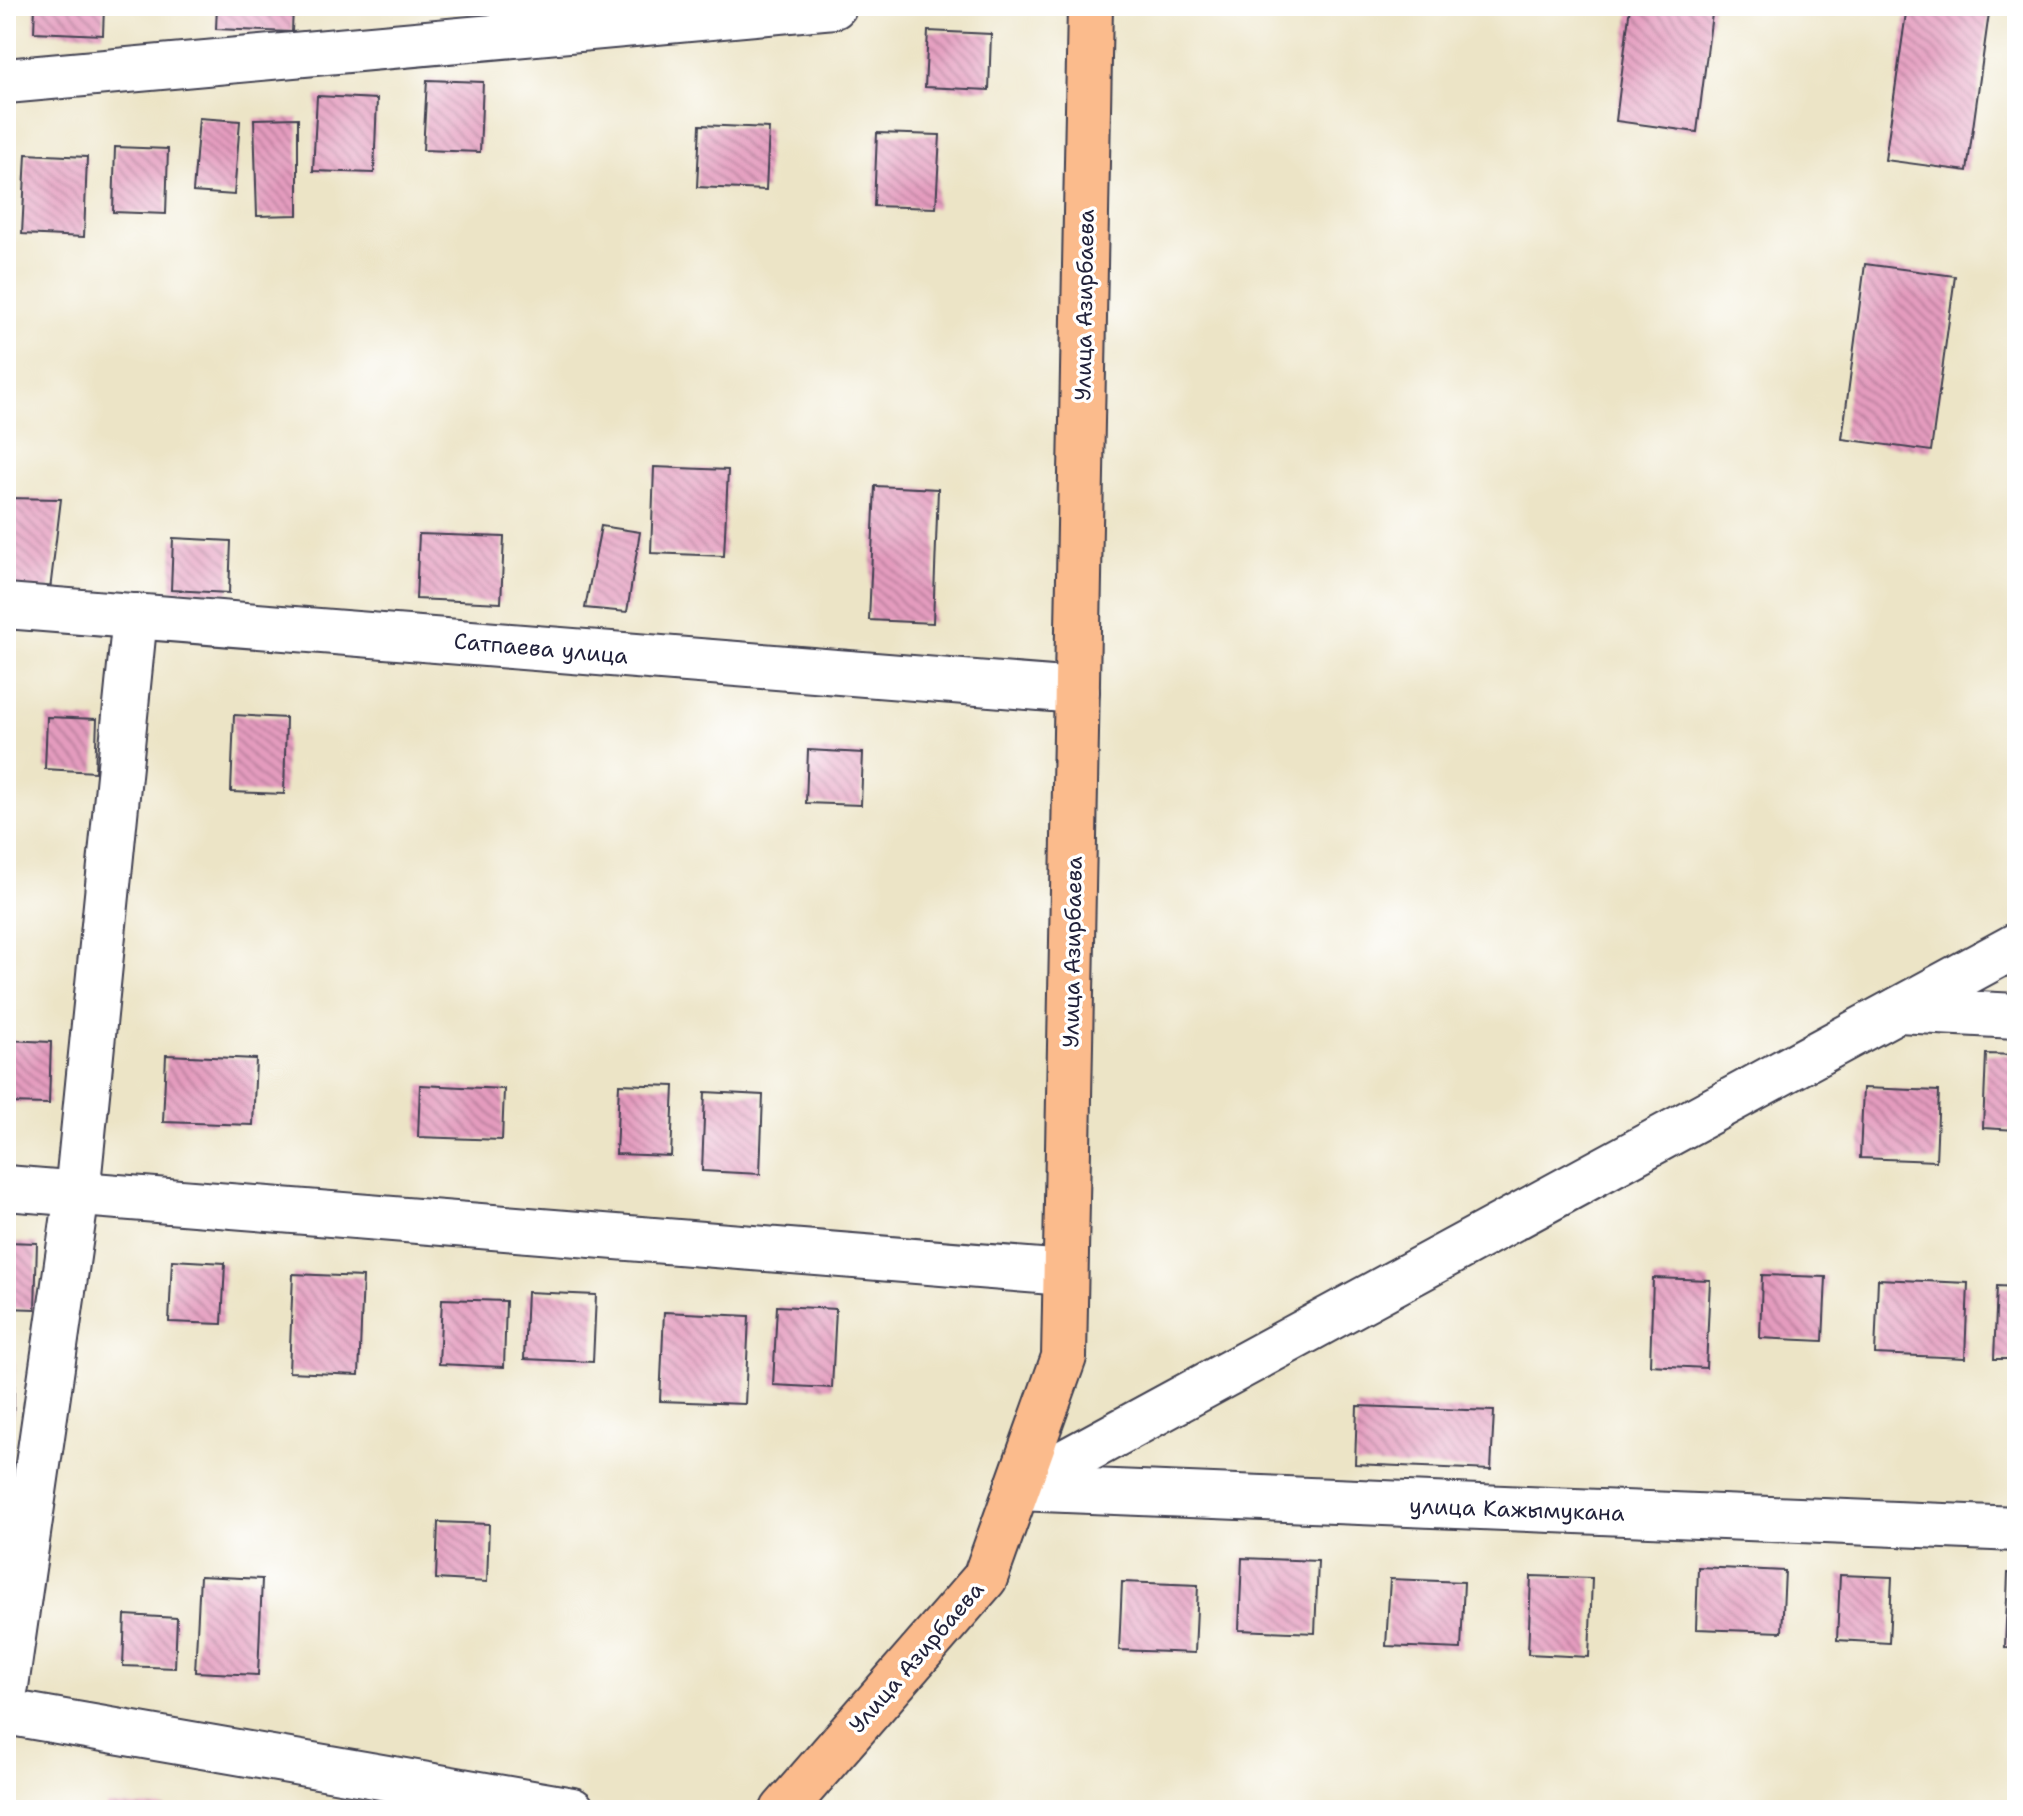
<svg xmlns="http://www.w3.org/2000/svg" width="2023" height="1816" viewBox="0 0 2023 1816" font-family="'Shantell Sans',sans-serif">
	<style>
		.building { fill: url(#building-back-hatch) }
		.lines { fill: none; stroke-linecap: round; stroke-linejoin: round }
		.minor-casing { stroke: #403f50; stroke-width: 48 }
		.major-casing { stroke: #403f50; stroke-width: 48 }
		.minor { stroke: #fff; stroke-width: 44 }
		.major { stroke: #fbbb8c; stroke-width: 44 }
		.labels { text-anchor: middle; stroke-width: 7; stroke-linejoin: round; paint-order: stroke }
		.street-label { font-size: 22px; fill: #22223b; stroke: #fff }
	</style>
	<defs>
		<pattern id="building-back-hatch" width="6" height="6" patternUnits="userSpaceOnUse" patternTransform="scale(2)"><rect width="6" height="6" fill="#e49bbe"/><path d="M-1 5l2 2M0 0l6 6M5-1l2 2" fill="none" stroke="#b87e9c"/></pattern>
	</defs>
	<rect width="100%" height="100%" fill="#fff"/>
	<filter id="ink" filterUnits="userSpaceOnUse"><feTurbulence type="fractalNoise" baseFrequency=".0125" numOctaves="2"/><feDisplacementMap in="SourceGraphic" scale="16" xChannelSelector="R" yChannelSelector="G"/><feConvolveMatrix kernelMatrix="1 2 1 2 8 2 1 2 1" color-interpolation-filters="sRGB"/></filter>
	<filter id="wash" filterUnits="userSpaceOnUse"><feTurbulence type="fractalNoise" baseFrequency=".006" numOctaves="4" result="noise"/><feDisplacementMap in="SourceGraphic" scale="32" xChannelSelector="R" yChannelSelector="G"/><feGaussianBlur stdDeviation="1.8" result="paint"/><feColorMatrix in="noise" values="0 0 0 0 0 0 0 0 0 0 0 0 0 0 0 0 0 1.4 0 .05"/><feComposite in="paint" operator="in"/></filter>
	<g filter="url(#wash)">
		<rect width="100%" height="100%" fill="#ece4c6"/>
		<g id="blocks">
			<g class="building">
				<path d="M35 6H104L103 35 34 32Z"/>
				<path d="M217 6H293L292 32 216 29Z"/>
				<path d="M1630 6H1713L1697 132 1616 121Z"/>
				<path d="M1907 6H1990L1967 171 1885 160Z"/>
				<path d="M928 31 991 34 989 90 925 87Z"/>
				<path d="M427 80 483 82 480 152 423 150Z"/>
				<path d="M317 96 377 99 374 173 313 171Z"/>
				<path d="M199 118 240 121 234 195 193 192Z"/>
				<path d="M298 118V215L257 216 254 119Z"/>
				<path d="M700 125 769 128 766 190 697 187Z"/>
				<path d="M877 133 940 135 936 208 874 206Z"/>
				<path d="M115 147 168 149 166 214 113 212Z"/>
				<path d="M26 154 87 157 84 237 22 234Z"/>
				<path d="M1865 264 1955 276 1931 451 1842 439Z"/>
				<path d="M654 467 728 470 724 556 651 553Z"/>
				<path d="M875 486 938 489 933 623 869 620Z"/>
				<path d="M6 498 61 499 50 590 6 587Z"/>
				<path d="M601 526 640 532 627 612 585 608Z"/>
				<path d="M419 534 504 537 501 603 416 599Z"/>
				<path d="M173 538 231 541 229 593 171 590Z"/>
				<path d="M234 715 286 718 284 794 231 792Z"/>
				<path d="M47 717 97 719 95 772 45 769Z"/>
				<path d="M808 750 863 753 861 805 806 803Z"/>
				<path d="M6 1040 51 1042 49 1104 6 1103Z"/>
				<path d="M1986 1054 2017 1055V1130L1983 1128Z"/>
				<path d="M166 1055 256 1059 253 1125 163 1122Z"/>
				<path d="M619 1084 674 1086 671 1156 616 1154Z"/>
				<path d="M420 1085 504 1089 502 1140 418 1137Z"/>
				<path d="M1863 1088 1939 1091 1936 1161 1860 1158Z"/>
				<path d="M705 1092 763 1095 760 1174 702 1171Z"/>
				<path d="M6 1242 37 1243 35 1309 6 1308Z"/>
				<path d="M172 1260 225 1263 222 1324 169 1322Z"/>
				<path d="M293 1274 363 1277 359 1375 289 1372Z"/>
				<path d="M1762 1275 1826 1277 1823 1341 1760 1338Z"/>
				<path d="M1653 1278 1710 1280 1706 1368 1650 1365Z"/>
				<path d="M1878 1279 1968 1283 1965 1358 1875 1354Z"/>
				<path d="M1997 1286 2017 1287V1359H1994Z"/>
				<path d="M527 1292 596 1295 593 1362 524 1359Z"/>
				<path d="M442 1299 506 1301 504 1367 439 1364Z"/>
				<path d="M777 1306 836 1309 832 1388 773 1385Z"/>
				<path d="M664 1312 749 1316 745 1404 660 1401Z"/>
				<path d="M6 1362H15L13 1421H6Z"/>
				<path d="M1357 1406 1494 1411 1491 1470 1355 1464Z"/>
				<path d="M438 1522 489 1524 487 1582 436 1579Z"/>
				<path d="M1242 1558 1318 1561 1315 1633 1239 1630Z"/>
				<path d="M1698 1567 1785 1571 1782 1632 1696 1629Z"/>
				<path d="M2008 1573 2017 1574V1648L2005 1647Z"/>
				<path d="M1840 1575 1892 1577 1889 1643 1837 1640Z"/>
				<path d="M200 1576 262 1579 258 1675 195 1672Z"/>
				<path d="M1531 1576 1592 1578 1589 1657 1528 1654Z"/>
				<path d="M1390 1579 1464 1582 1461 1649 1386 1646Z"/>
				<path d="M1122 1582 1198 1585 1195 1653 1119 1650Z"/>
				<path d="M125 1615 177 1618 175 1668 123 1666Z"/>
				<path d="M106 1805 166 1807V1810H106Z"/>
			</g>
		</g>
	</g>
	<g filter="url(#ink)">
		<use href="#blocks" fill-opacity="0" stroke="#403f50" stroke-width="2"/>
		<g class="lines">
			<g class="minor-casing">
				<g id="minor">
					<path d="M6 81 834 6"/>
					<path d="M6 606 1077 691"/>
					<path d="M1898 1010 2017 1016"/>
					<path d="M6 1188 1065 1273"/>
					<path d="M1017 1488 2017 945"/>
					<path d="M1017 1488 2017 1529"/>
					<path d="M6 1686 77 1194 135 616"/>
					<path d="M6 1712 572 1810"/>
				</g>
			</g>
			<g class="major-casing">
				<path id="major" d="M783 1810 985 1578 1064 1357 1090 6"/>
			</g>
			<use href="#minor" class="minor"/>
			<use href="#major" class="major"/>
		</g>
	</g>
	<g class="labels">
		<g class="street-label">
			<text transform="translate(1084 305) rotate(-89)" y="8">Улица Азирбаева</text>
			<text transform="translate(541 648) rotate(5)" y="8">Сатпаева улица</text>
			<text transform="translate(1072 952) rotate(-89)" y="8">Улица Азирбаева</text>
			<text transform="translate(1517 1509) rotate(2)" y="8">улица Кажымукана</text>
			<text transform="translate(916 1657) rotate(-49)" y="8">Улица Азирбаева</text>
		</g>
	</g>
	<rect width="2023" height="1816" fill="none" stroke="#fff" stroke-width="32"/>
</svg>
